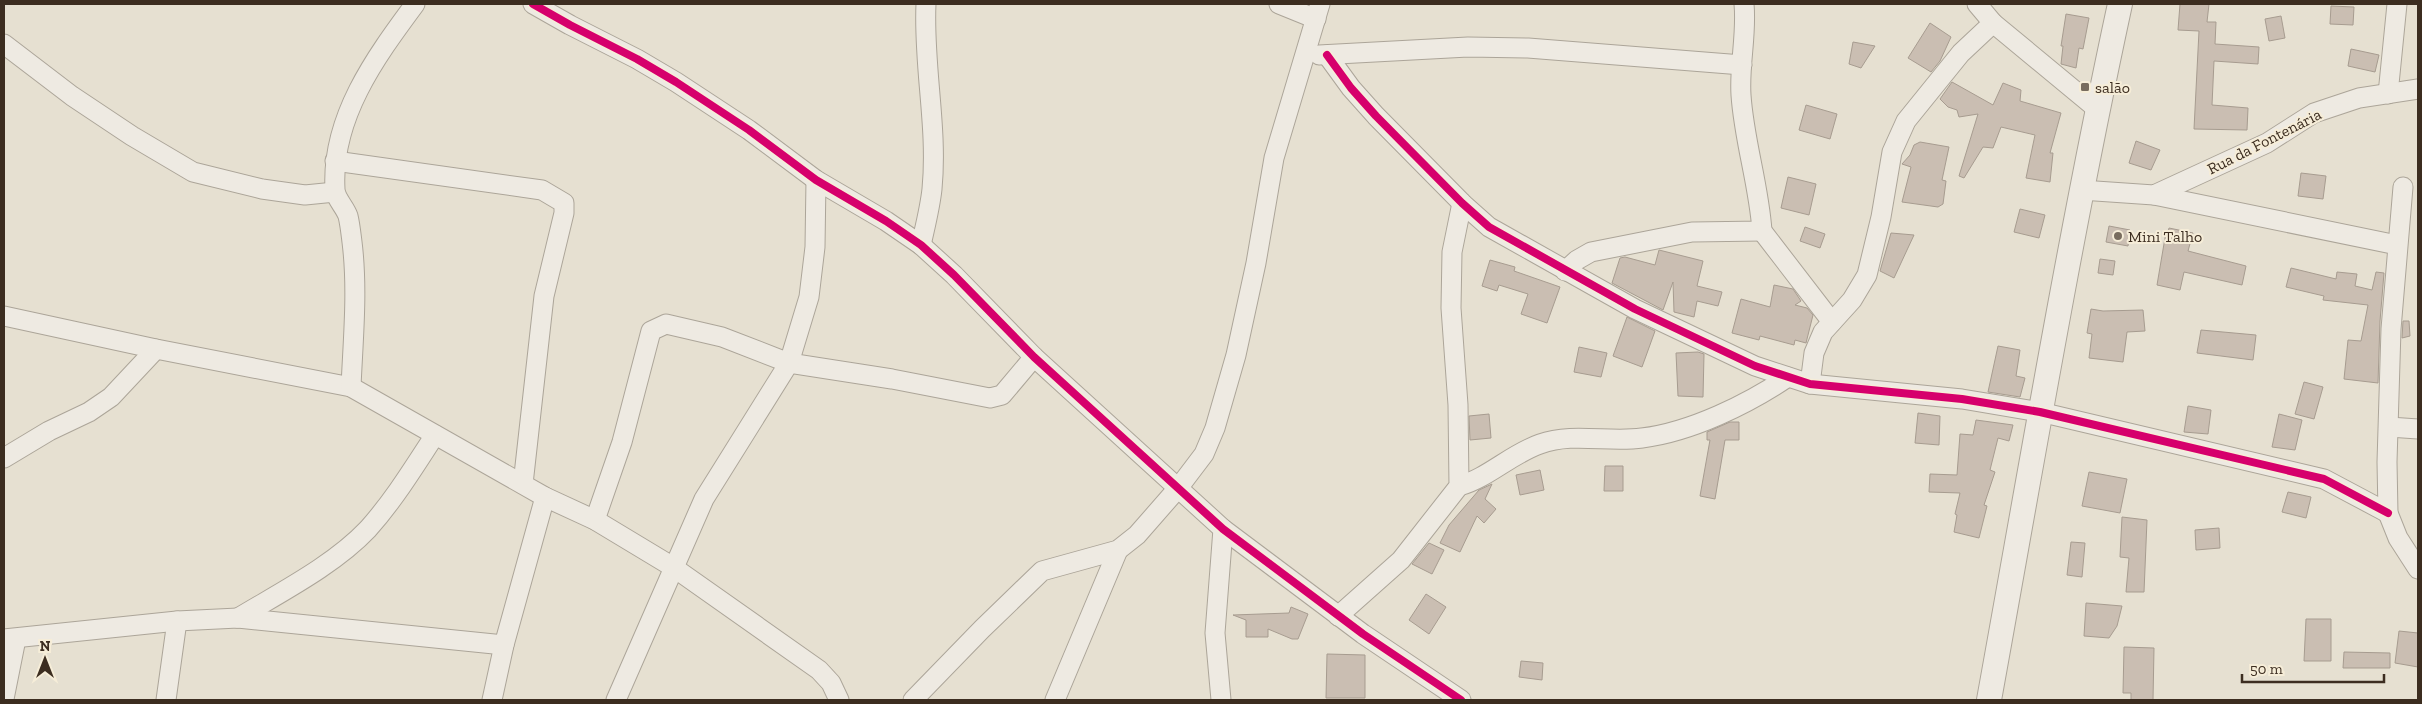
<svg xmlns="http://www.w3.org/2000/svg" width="2422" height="704" viewBox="0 0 2422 704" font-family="'Zilla Slab',serif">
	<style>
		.building { fill: #cabeb2; stroke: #a79c90 }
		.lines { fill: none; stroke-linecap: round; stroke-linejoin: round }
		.minor-casing { stroke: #aca599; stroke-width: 21 }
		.tertiary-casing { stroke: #aca599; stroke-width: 26 }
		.minor { stroke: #eeeae2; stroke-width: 19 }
		.tertiary { stroke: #eeeae2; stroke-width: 24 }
		.cycleway-casing { stroke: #f6edd8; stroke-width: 11 }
		.cycleway { stroke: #d6006c; stroke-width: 8 }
		.poi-dot { fill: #786c5e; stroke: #f6edd8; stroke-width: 2 }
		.labels { text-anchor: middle; stroke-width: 4; stroke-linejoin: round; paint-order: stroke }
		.poi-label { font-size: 16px; fill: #3c2d20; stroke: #f6edd8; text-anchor: start }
		.street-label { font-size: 16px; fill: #3c2d20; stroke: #f6edd8 }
	</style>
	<rect width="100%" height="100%" fill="#e6e0d1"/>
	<g class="building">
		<path d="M2180 4H2209L2207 22H2216L2215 44 2259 47 2258 64 2214 61 2212 105 2248 108 2247 130 2194 129 2199 31 2178 30Z"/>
		<path d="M2331 6 2354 7 2353 25 2330 24Z"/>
		<path d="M2066 14 2089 18 2083 49 2079 48 2076 68 2061 64 2063 46H2061Z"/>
		<path d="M2281 16 2285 38 2269 41 2265 19Z"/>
		<path d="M1930 23 1951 37 1940 61 1931 72 1908 58Z"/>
		<path d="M1853 42 1875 46 1861 68 1849 64Z"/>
		<path d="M2351 49 2379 55 2375 72 2348 66Z"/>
		<path d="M1952 82 1993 105 2003 83 2021 90 2020 101 2061 113 2050 153H2053L2050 182 2026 178 2035 135 2001 127 1993 148 1983 147 1964 178 1959 176 1978 114 1959 117 1957 110 1948 107 1940 99Z"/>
		<path d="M1806 105 1837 114 1830 139 1799 130Z"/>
		<path d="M2136 141 2160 150 2151 170 2129 163Z"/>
		<path d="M1920 142 1949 147 1942 180 1946 181 1943 204 1938 207 1902 202 1911 167 1902 164 1910 155 1914 145Z"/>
		<path d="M2301 173 2326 176 2323 199 2298 196Z"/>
		<path d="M1788 177 1816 184 1809 215 1781 208Z"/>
		<path d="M2020 209 2045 215 2039 238 2014 232Z"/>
		<path d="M2109 226 2130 230 2128 246 2106 242Z"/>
		<path d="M1805 227 1825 234 1820 248 1800 241Z"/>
		<path d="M2169 228 2193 233 2188 251 2246 266 2242 285 2184 272 2180 290 2157 285 2166 232H2168Z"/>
		<path d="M1891 233 1914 235 1894 278 1880 271Z"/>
		<path d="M1659 250 1703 261 1697 286 1722 292 1718 306 1697 301 1694 317 1674 312 1673 282 1663 310 1612 283 1620 258 1625 257 1655 265Z"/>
		<path d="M2100 259 2115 261 2113 275 2098 273Z"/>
		<path d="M1490 260 1515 267 1514 271 1560 287 1547 323 1521 314 1528 294 1499 285 1497 291 1482 286Z"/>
		<path d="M2291 268 2336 279 2337 272 2357 274 2355 286 2372 290 2376 272 2384 273 2380 321 2378 383 2344 379 2348 340 2361 341 2368 305 2323 300 2324 296 2286 287Z"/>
		<path d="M1774 285 1793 289 1801 301 1795 305 1807 308 1813 315 1806 343 1795 340 1794 345 1760 336 1759 340 1732 333 1741 299 1770 307Z"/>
		<path d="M2091 309 2103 311 2143 310 2145 331 2127 332 2123 362 2089 358 2092 334 2087 333Z"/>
		<path d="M1627 317 1655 331 1642 367 1613 356Z"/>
		<path d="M2403 321H2409L2410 336 2402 338Z"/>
		<path d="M2201 330 2256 335 2253 360 2197 353Z"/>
		<path d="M1998 346 2020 350 2016 376 2025 378 2020 397 1988 392Z"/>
		<path d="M1579 347 1607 353 1601 377 1574 372Z"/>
		<path d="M1698 352 1704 354 1703 397 1678 396 1676 353Z"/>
		<path d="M2304 382 2323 387 2314 419 2295 414Z"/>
		<path d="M2188 406 2211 410 2208 434 2184 432Z"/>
		<path d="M1918 413 1940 416 1939 445 1915 443Z"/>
		<path d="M1489 414 1491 438 1470 440 1469 416Z"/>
		<path d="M2279 414 2302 420 2295 450 2272 447Z"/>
		<path d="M1976 420 2013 425 2009 441 1998 438 1990 470 1995 472 1984 505 1987 506 1979 538 1954 532 1957 515 1955 514 1960 493 1929 492 1930 474 1957 475 1960 434 1973 435Z"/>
		<path d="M1730 422H1739V440H1725L1715 499 1700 496 1710 440H1707V432Z"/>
		<path d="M1605 466H1623V491H1604Z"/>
		<path d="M1540 470 1544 490 1520 495 1516 475Z"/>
		<path d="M2089 472 2127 479 2120 513 2082 506Z"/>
		<path d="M1492 484 1485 499 1496 509 1484 523 1477 516 1460 552 1440 543 1449 525 1479 490Z"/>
		<path d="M2288 492 2311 497 2306 518 2282 512Z"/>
		<path d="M2122 517 2147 520 2144 592H2126L2129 558 2120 557Z"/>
		<path d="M2219 528 2220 548 2196 550 2195 530Z"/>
		<path d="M2071 542 2085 543 2082 577 2067 575Z"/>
		<path d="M1429 543 1444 550 1432 574 1412 564Z"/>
		<path d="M1426 594 1446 607 1429 634 1409 620Z"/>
		<path d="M2086 603 2122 606 2117 626 2109 638 2084 636Z"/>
		<path d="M1291 607 1308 614 1298 639H1292L1268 629V637H1246V620L1233 615 1289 613Z"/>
		<path d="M2306 619H2331V661H2304Z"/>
		<path d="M2399 631 2418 633V667L2395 663Z"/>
		<path d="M2124 647 2154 648 2153 700H2131V693H2123Z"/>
		<path d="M2344 652 2390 653V668H2343Z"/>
		<path d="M1327 654 1365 655V698H1326Z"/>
		<path d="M1521 661 1543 663 1542 680 1519 677Z"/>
	</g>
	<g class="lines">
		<g class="minor-casing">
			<g id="minor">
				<path d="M533 4 570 25 637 59 676 82 749 130 816 180 886 221 921 245 954 275 1034 357 1223 529 1363 634 1461 700"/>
				<path d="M1279 4 1316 19"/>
				<path d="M1977 4 1993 23 2097 109"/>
				<path d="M4 44 72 96 132 136 193 172 262 189 305 195 335 192"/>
				<path d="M1319 55 1468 47 1528 48 1742 65"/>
				<path d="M1327 55 1351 88 1376 116 1462 203 1489 227 1635 309 1755 366 1810 384 1962 399 2040 412 2324 479 2388 513"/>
				<path d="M2388 94 2397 4"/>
				<path d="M335 161 542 190 564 203V213L544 296 523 484"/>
				<path d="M2403 187 2391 329 2387 462 2388 513 2398 538 2418 569"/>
				<path d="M2081 190 2154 195 2267 143 2314 113 2359 98 2418 89"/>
				<path d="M2154 195 2397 245"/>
				<path d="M1762 231 1832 322"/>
				<path d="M921 245C925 227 930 208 932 189 938 127 923 65 926 4"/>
				<path d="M1565 271 1577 260 1591 252 1692 232 1762 231C1759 185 1744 141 1741 95 1739 64 1747 35 1744 4"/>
				<path d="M4 316 156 349 351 387 545 497 595 520 673 567 819 670 831 683 839 700"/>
				<path d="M1810 384 1814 353 1823 332 1852 300 1867 275 1881 217 1892 152 1906 121 1961 53 1993 23"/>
				<path d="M351 387C353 340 358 290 352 242 351 234 350 224 348 216 345 207 335 198 335 189 331 118 375 58 415 4"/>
				<path d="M2389 427 2418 429"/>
				<path d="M4 458 49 431 89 412 111 397 156 349"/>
				<path d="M1459 486C1488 478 1511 454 1540 444 1573 432 1609 443 1642 438 1691 432 1748 404 1788 377"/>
				<path d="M595 520 622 442 651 331 666 324 722 337 789 363 892 379 990 398 1002 395 1034 357"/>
				<path d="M1338 616 1401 560 1459 486 1458 405 1451 308 1452 252 1462 203"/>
				<path d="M238 618C281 592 334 565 368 529 394 500 414 467 435 435"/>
				<path d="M4 639 177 621 238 618 504 645"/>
				<path d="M4 699 16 639"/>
				<path d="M166 700 177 621"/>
				<path d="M492 700 504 645 545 497"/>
				<path d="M616 700 704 499 789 363 809 297 815 247 816 180"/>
				<path d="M913 700 982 629 1042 571 1118 550 1137 535 1179 487 1204 454 1215 428 1236 355 1256 263 1274 158 1320 4"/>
				<path d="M1055 700 1118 550"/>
				<path d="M1221 700 1215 633 1223 529"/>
			</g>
		</g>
		<g class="tertiary-casing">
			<path id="tertiary" d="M1989 700C2031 468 2070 235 2120 4"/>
		</g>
		<use href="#minor" class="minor"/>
		<use href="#tertiary" class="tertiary"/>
		<g class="cycleway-casing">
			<g id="cycleway">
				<path d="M533 4 570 25 637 59 676 82 749 130 816 180 886 221 921 245 954 275 1034 357 1223 529 1363 634 1461 700"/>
				<path d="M1327 55 1351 88 1376 116 1462 203 1489 227 1635 309 1755 366 1810 384 1962 399 2040 412 2324 479 2388 513"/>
			</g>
		</g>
		<use href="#cycleway" class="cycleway"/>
	</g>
	<g class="poi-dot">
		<rect x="2080" y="82" width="10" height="10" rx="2.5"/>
		<circle cx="2118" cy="236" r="5"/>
	</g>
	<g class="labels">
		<g class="poi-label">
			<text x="2095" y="93">salão</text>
			<text x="2128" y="242">Mini Talho</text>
		</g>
		<g class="street-label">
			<text transform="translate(2264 141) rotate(-27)" y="6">Rua da Fontenária</text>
		</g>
	</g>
	<rect width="2422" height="704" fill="none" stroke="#3c2d20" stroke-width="10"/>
	<g transform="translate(45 659)" stroke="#f6edd8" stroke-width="4" paint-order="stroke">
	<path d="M0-4L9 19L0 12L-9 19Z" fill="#3c2d20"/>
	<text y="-8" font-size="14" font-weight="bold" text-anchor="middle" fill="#3c2d20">N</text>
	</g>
	<path d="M2242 674v8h142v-8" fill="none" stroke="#3c2d20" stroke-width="2.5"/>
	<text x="2250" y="674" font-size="15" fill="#3c2d20" stroke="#f6edd8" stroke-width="4" paint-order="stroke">50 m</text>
</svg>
